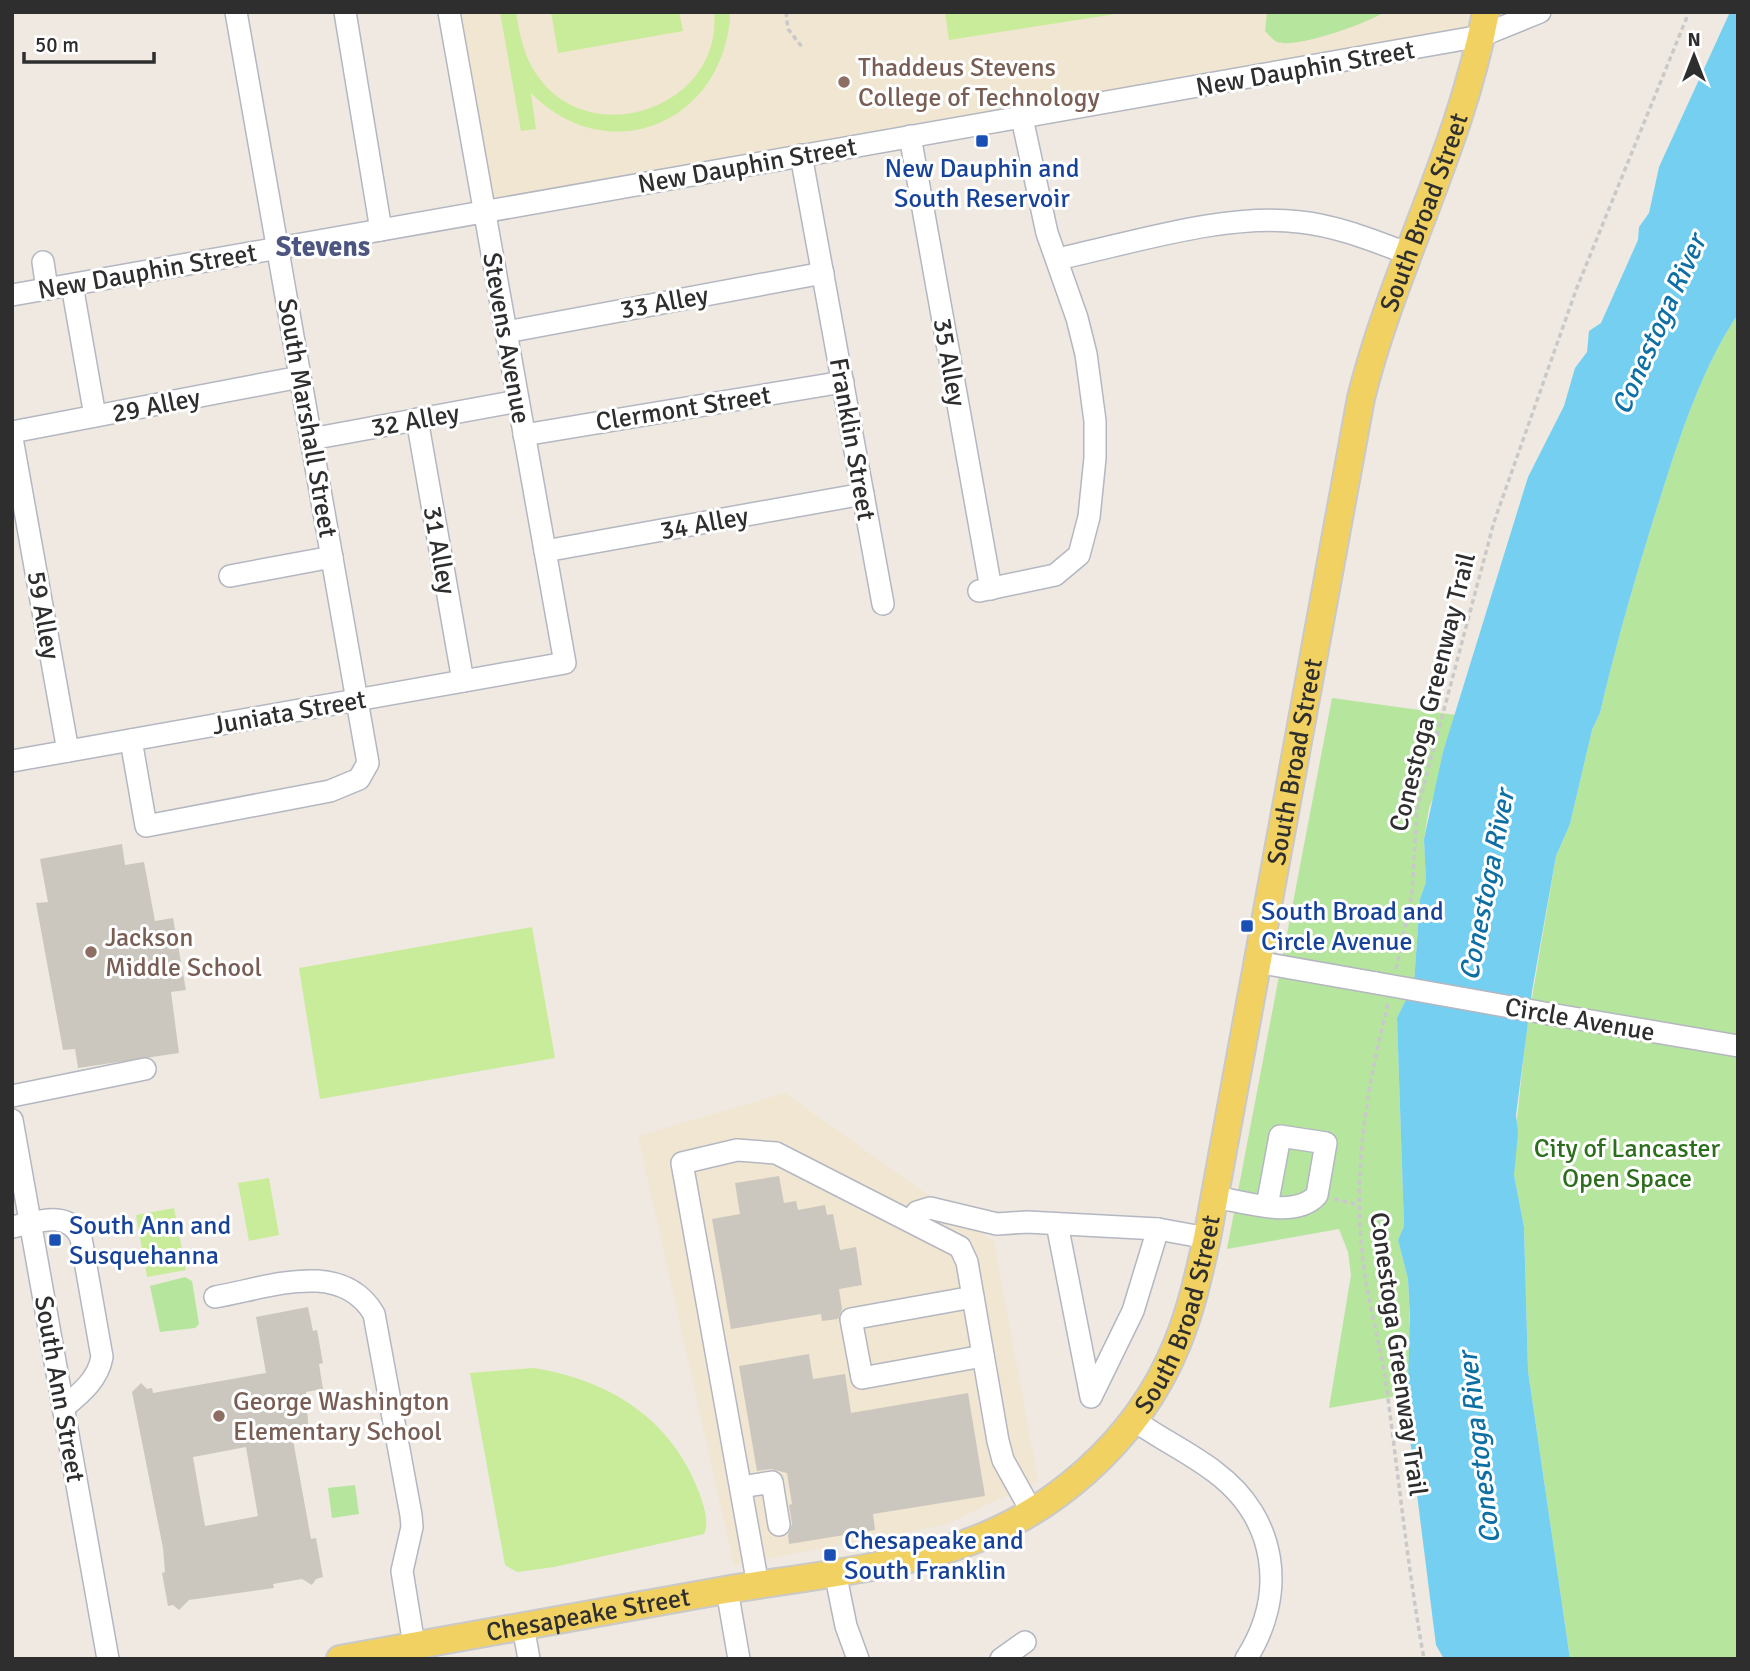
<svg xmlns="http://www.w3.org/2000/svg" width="1750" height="1671" viewBox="0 0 1750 1671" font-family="Signika,sans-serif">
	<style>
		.education { fill: #f0e6d1 }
		.green { fill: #b6e59e }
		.pitch { fill: #c9ec9a }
		.water { fill: #75cff0 }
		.building { fill: #cbc7bf; fill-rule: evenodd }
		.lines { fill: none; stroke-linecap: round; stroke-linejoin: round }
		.minor-casing { stroke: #b4b7c1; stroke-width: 24 }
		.major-casing { stroke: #c9c9c9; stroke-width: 30 }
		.path { stroke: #c9c9c9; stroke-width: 3.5; stroke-dasharray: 5 3.5; stroke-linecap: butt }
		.minor { stroke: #fff; stroke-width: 21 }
		.major { stroke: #f2d163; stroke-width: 26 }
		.minor-bridge-casing { stroke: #b4b7c1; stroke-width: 24; stroke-linecap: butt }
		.minor-bridge { stroke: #fff; stroke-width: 21 }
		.education-dot { fill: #8d6e63; stroke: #fff; stroke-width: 2.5 }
		.transit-dot { fill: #1a4fb4; stroke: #fff; stroke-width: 2.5 }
		.labels { text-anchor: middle; stroke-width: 6; stroke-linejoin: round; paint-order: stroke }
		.education-label { font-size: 26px; fill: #785e54; stroke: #fff; text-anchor: start }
		.street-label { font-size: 26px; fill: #2e2e2e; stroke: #fff }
		.transit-label { font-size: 26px; fill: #164399; stroke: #fff; text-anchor: start }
		.park-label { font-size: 26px; fill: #2c6e1b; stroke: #fff }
		.neighbourhood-label { font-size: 28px; font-weight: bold; fill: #4d5680; stroke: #fff }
		.water-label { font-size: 28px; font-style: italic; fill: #0d6fa3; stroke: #fff }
	</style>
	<rect width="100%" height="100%" fill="#efe9e1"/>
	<g class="education">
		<path d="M449 12H1486L1481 36 484 212Z"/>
		<path d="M785 1093 994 1242 1038 1481 944 1525 734 1565 638 1136Z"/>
	</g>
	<g class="green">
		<path d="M1267 12H1384C1369 23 1295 49 1277 42 1273 40 1268 34 1265 31Z"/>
		<path d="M1738 314V1659H1570L1528 1371 1524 1227 1514 1175V1148L1526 1033 1556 856 1570 824 1592 730 1600 713C1618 636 1640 561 1664 486 1683 427 1704 365 1738 314Z"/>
		<path d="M1332 698 1456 715 1443 752 1436 791 1429 808 1424 839 1426 882 1420 899 1414 983 1397 1018 1404 1226 1398 1240 1408 1279 1411 1355 1409 1394 1329 1408 1351 1275 1348 1252 1339 1229 1227 1249Z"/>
		<path d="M185 1277 192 1281 199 1324 195 1328 160 1332 150 1286Z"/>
		<path d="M355 1485 359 1514 332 1518 328 1488Z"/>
	</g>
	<g class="pitch">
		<path d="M500 12H516C520 36 524 58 539 78 594 152 723 106 714 12H729L730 18C721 125 607 170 531 93L536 129 521 131Z"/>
		<path d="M551 12H679L683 31 558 53Z"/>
		<path d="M945 12H1122V13L949 40Z"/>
		<path d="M532 927 555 1058 320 1099 299 968Z"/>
		<path d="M269 1178 279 1235 249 1241 238 1183Z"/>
		<path d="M174 1208 186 1270 147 1277 136 1215Z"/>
		<path d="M533 1368C608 1379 672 1419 699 1492 703 1505 710 1521 704 1534L554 1567 517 1572 505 1565 470 1373Z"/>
	</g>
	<path class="water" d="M1730 12H1738V314C1704 365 1683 427 1664 486 1640 561 1618 636 1600 713L1592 730 1570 824 1556 856 1532 991 1516 1115 1518 1133 1514 1175 1524 1227 1528 1371 1570 1659H1444L1436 1645 1407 1415 1410 1319 1408 1279 1398 1240 1404 1226 1397 1018 1414 983 1420 899 1426 882 1424 839 1443 752 1528 477 1564 406 1575 368 1587 352 1589 331 1601 323 1638 240 1639 227 1649 213 1659 167Z"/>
	<g class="building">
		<path d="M122 844 125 865 144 862 155 921 173 918 186 990 171 992 179 1053 78 1068 75 1049 63 1050 36 903 48 902 40 859Z"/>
		<path d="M779 1176 784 1203 796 1201 798 1210 825 1205 827 1215 833 1214 840 1250 856 1247 862 1285 839 1289 842 1309 838 1319 822 1321 821 1314 731 1329 712 1219 740 1214 735 1183Z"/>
		<path d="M308 1307 313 1331 317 1330 323 1363 319 1364 323 1389 306 1392 309 1437 293 1440 311 1539 316 1538 323 1577 316 1579 312 1585 302 1579 273 1584 274 1588 189 1600 179 1610 173 1605 168 1606 162 1573 165 1572 163 1548 132 1392 141 1383 147 1389 152 1388 153 1393 266 1373 256 1317ZM246 1447 258 1516 205 1526 193 1457Z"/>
		<path d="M809 1354 813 1379 845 1374 851 1413 968 1393 985 1496 873 1514 875 1530 789 1544 788 1535 792 1524 789 1505 792 1504 787 1473 771 1469 757 1471 739 1366Z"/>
	</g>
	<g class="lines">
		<g class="minor-casing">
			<g id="minor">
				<path d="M345 12 381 230"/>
				<path d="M910 136 991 589"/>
				<path d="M801 155 883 604"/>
				<path d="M1057 259C1129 244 1227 212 1300 222 1338 226 1374 241 1409 254"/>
				<path d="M43 262 47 289"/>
				<path d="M72 285 95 416"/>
				<path d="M12 295 1481 36 1540 12"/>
				<path d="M506 332 823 273"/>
				<path d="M417 419 463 681"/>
				<path d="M12 432 300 377"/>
				<path d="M524 435 843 382"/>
				<path d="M12 438 68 751"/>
				<path d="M311 439 518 401"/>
				<path d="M545 551 863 494"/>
				<path d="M230 576 332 557"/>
				<path d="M979 591 1055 575 1079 555 1089 517 1095 458V421L1086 354 1077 318 1047 233 1022 118"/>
				<path d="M131 740 146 826 330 791 359 779 368 763 236 12"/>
				<path d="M12 761 565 663 449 12"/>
				<path d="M1257 962 1376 983"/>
				<path d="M1550 1014 1738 1046"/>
				<path d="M12 1096 145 1069"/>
				<path d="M12 1120 108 1659"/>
				<path d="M1214 1197C1242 1201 1295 1220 1317 1195L1326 1143 1280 1136 1267 1206"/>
				<path d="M911 1221 917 1212 930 1208 997 1224 1027 1222 1158 1229 1207 1238"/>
				<path d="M1057 1224 1091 1397 1133 1311 1158 1229"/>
				<path d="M12 1227C37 1222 69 1209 81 1238L102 1357C98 1380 80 1394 63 1408"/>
				<path d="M215 1297C268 1288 341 1258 374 1314L411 1515 412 1527 402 1571 414 1645"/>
				<path d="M973 1297 851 1319 862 1378 983 1356"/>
				<path d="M1134 1420C1160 1439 1189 1452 1215 1472 1278 1519 1287 1595 1246 1659"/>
				<path d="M741 1487 772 1482 779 1525"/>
				<path d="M835 1572 846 1626 858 1659"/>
				<path d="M758 1585 682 1163 737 1150 776 1153 960 1247 967 1262 998 1441 1003 1460 1032 1512"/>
				<path d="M727 1590 739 1659"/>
				<path d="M523 1626 529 1659"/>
				<path d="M1001 1659 1025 1642"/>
			</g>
		</g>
		<g class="major-casing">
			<g id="major">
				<path id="s1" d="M340 1659C468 1636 596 1612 725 1590 799 1578 876 1570 948 1549 1049 1519 1137 1442 1177 1344 1191 1310 1199 1274 1207 1238L1361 398C1394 266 1461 147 1486 12"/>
			</g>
		</g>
		<g class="path">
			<path d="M786 12 788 29 802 47"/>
			<path d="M1396 969 1412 894 1417 811 1494 522 1576 290 1689 12"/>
			<path d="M1388 1004C1365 1093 1351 1184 1365 1276 1371 1315 1382 1352 1387 1391 1399 1481 1408 1570 1424 1659"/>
			<path d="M1334 1199 1359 1205"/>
		</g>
		<use href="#minor" class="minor"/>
		<use href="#major" class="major"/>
		<g class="minor-bridge-casing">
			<path id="minor-bridge" d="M1376 983 1550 1014"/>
		</g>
		<use href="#minor-bridge" class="minor-bridge"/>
	</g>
	<g class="education-dot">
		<circle cx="844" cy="82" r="7"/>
		<circle cx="91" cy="952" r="7"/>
		<circle cx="219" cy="1416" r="7"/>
	</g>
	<g class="transit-dot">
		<rect x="975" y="134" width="14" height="14" rx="3.5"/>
		<rect x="1240" y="919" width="14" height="14" rx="3.5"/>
		<rect x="48" y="1233" width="14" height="14" rx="3.5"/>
		<rect x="823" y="1548" width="14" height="14" rx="3.5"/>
	</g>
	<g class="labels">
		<g class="education-label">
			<text x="858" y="76">Thaddeus Stevens<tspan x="858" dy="30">College of Technology</tspan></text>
			<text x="105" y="946">Jackson<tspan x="105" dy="30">Middle School</tspan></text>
			<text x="233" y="1410">George Washington<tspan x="233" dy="30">Elementary School</tspan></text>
		</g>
		<g class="street-label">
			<text transform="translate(1305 68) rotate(-10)" y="9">New Dauphin Street</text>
			<text transform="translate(747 165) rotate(-10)" y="9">New Dauphin Street</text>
			<text dy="9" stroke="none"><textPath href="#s1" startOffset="2096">South Broad Street</textPath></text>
			<text transform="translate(147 271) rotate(-10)" y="9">New Dauphin Street</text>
			<text transform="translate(664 302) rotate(-10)" y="9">33 Alley</text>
			<text transform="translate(507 338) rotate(80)" y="9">Stevens Avenue</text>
			<text transform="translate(950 362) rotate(80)" y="9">35 Alley</text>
			<text transform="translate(156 405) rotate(-11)" y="9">29 Alley</text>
			<text transform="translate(683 408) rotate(-9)" y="9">Clermont Street</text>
			<text transform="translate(308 418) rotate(80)" y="9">South Marshall Street</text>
			<text transform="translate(415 420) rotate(-10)" y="9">32 Alley</text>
			<text transform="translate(853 439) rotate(80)" y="9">Franklin Street</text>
			<text transform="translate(704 523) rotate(-10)" y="9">34 Alley</text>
			<text transform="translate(440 550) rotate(80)" y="9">31 Alley</text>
			<text transform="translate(44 615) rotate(80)" y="9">59 Alley</text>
			<text transform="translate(1432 692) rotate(-76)" y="9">Conestoga Greenway Trail</text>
			<text transform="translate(289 712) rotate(-10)" y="9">Juniata Street</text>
			<text dy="9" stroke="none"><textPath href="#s1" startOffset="1530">South Broad Street</textPath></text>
			<text transform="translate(1580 1019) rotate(10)" y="9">Circle Avenue</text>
			<text dy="9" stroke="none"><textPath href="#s1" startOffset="964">South Broad Street</textPath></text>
			<text transform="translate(1399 1354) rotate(82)" y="9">Conestoga Greenway Trail</text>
			<text transform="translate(60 1389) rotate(80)" y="9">South Ann Street</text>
			<text dy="9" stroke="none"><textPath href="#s1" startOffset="252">Chesapeake Street</textPath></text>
		</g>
		<g class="transit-label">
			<text x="982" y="177" text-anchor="middle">New Dauphin and<tspan x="982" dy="30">South Reservoir</tspan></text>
			<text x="1261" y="920">South Broad and<tspan x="1261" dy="30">Circle Avenue</tspan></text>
			<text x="69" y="1234">South Ann and<tspan x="69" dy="30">Susquehanna</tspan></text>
			<text x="844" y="1549">Chesapeake and<tspan x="844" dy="30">South Franklin</tspan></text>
		</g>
		<g class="park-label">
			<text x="1627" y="1157">City of Lancaster<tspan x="1627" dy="30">Open Space</tspan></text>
		</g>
		<g class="neighbourhood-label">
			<text x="323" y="256">Stevens</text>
		</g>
		<g class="water-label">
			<text transform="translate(1658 324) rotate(-66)" y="10">Conestoga River</text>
			<text transform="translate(1486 885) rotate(-79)" y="10">Conestoga River</text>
			<text transform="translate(1478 1448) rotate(-97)" y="10">Conestoga River</text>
		</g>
	</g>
	<rect width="1750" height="1671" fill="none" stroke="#2e2e2e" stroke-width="28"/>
	<g transform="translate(1694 56)" stroke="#ffffff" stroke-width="5" paint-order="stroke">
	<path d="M0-5L12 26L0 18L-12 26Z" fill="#2e2e2e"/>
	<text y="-10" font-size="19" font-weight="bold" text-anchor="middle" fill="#2e2e2e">N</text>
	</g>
	<path d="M24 52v10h130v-10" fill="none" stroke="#2e2e2e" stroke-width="3.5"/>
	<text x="35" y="52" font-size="21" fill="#2e2e2e" stroke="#ffffff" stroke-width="5" paint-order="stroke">50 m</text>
</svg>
